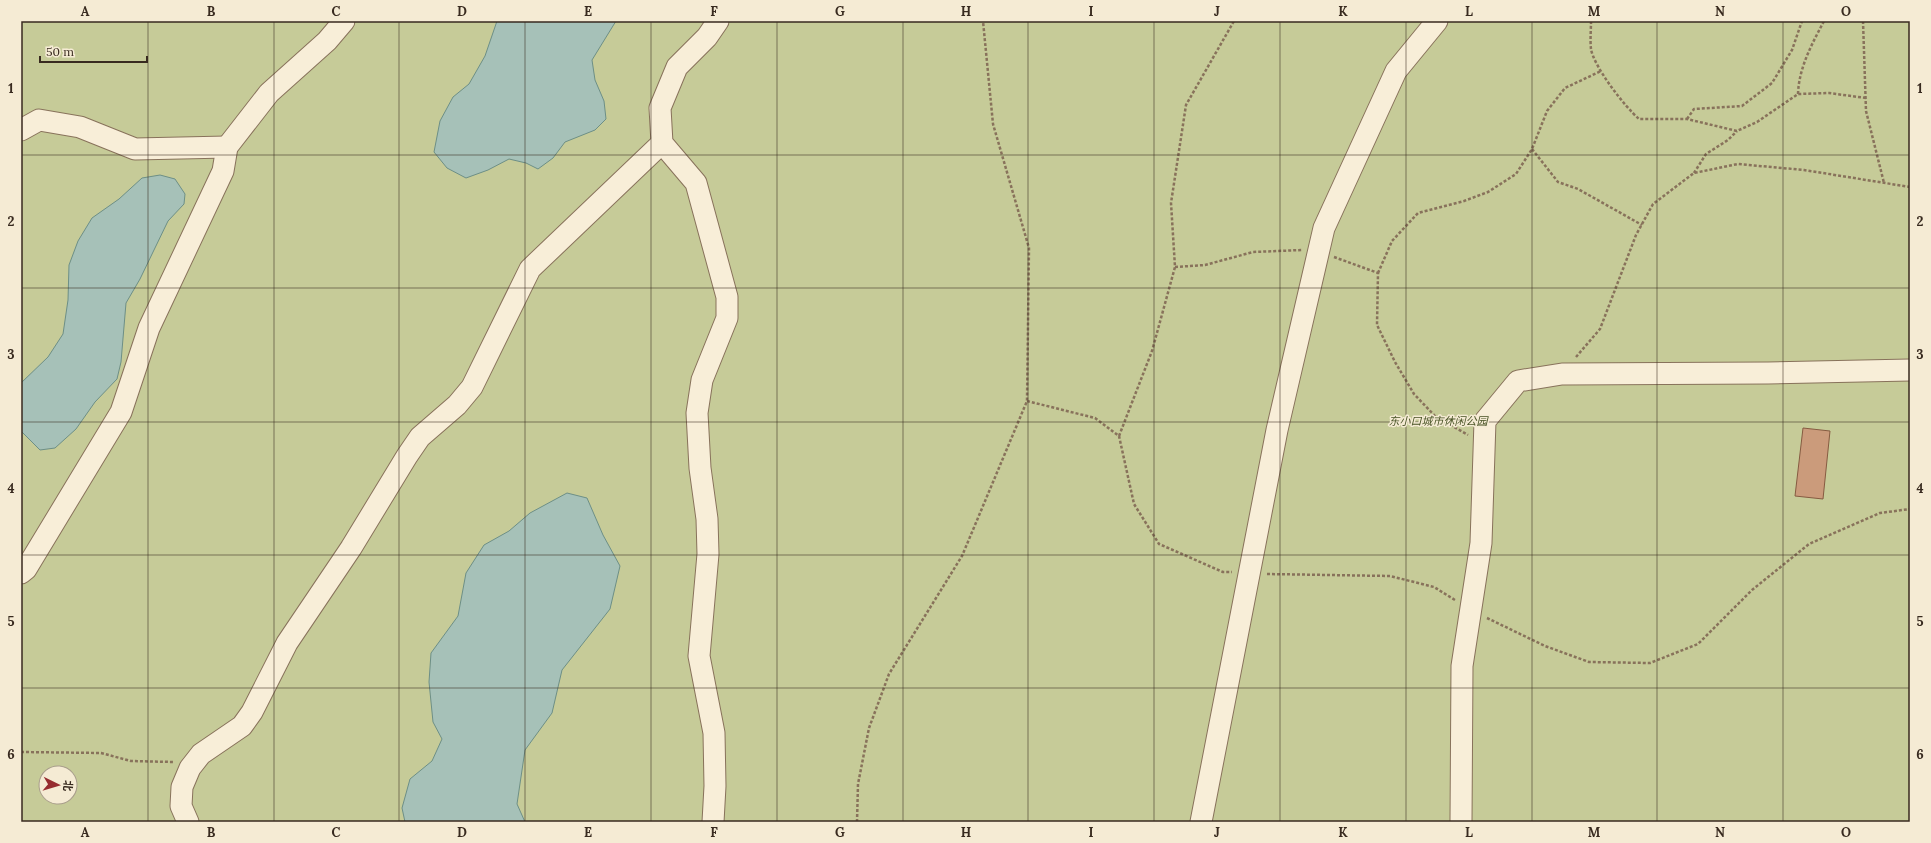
<svg xmlns="http://www.w3.org/2000/svg" width="1931" height="843" viewBox="0 0 1931 843" font-family="Lora,'Noto Sans SC',serif">
	<style>
		.green { fill: #c6cb98; fill-rule: evenodd }
		.water { fill: #a6c1b8; stroke: #6d8f86 }
		.building { fill: #cb9b7b; stroke: #865b41 }
		.lines { fill: none; stroke-linecap: round; stroke-linejoin: round }
		.minor-casing { stroke: #88725b; stroke-width: 23 }
		.path { stroke: #88725b; stroke-width: 2.5; stroke-dasharray: 3 2; stroke-linecap: butt }
		.minor { stroke: #f8eed8; stroke-width: 21 }
		.grid { fill: none; stroke: #382a1f; stroke-width: 1; stroke-opacity: 0.55 }
		.labels { text-anchor: middle; stroke-width: 3; stroke-linejoin: round; paint-order: stroke }
		.park-label { font-size: 11px; font-style: italic; fill: #495426; stroke: #f5ebd4 }
		.neatline { fill: none; stroke: #382a1f; stroke-width: 1.5 }
		.grid-label { font-size: 13px; text-anchor: middle; font-weight: bold; fill: #382a1f }
	</style>
	<rect width="100%" height="100%" fill="#ede0c4"/>
	<path class="green" d="M21 21H1910V822H21ZM46 773H70V797H46Z"/>
	<g class="water">
		<path d="M497 21H616L592 60 595 80 604 101 606 119 595 130 565 142 553 158 538 169 526 163 509 159 488 170 466 178 447 168 434 152 440 121 453 97 469 84 485 56Z"/>
		<path d="M160 175 175 179 185 194 184 204 168 221 140 279 126 303 121 362 117 379 95 402 76 429 55 448 40 450 21 431V383L48 357 63 334 68 300 69 265 78 241 92 218 119 199 142 178Z"/>
		<path d="M567 493 587 498 603 535 620 566 610 609 562 670 552 713 525 750 517 804 525 822H405L402 808 410 779 432 761 442 739 433 722 429 682 431 653 458 616 466 573 484 545 509 531 530 513Z"/>
	</g>
	<path class="building" d="M1803 428 1830 431 1823 499 1795 496Z"/>
	<g class="lines">
		<g class="minor-casing">
			<g id="minor">
				<path d="M21 130 39 120 80 127 135 149 227 147"/>
				<path d="M21 573 26 569 121 412 149 328 223 171 227 147 269 93 327 41 344 21"/>
				<path d="M188 822 181 806 182 787 190 768 201 754 242 726 252 712 287 643 351 548 407 456 420 437 457 405 472 387 530 269 662 143"/>
				<path d="M713 822 715 786 714 733 699 656 708 554 707 519 700 468 697 413 702 380 727 318V297L696 183 662 143 660 108 677 67 707 37 718 21"/>
				<path d="M1201 822 1277 430 1324 228 1396 71 1437 21"/>
				<path d="M1461 822 1462 666 1481 543 1485 421 1518 381 1562 374 1768 373 1910 370"/>
			</g>
		</g>
		<g class="path">
			<path d="M1591 21C1591 30 1590 40 1591 49 1594 67 1625 107 1639 119H1687L1737 131 1757 122 1798 94 1829 93 1866 98"/>
			<path d="M1863 21 1866 111 1884 183"/>
			<path d="M1798 94C1799 67 1812 44 1824 21"/>
			<path d="M1687 119 1694 109 1742 106 1772 83 1792 50 1802 21"/>
			<path d="M1532 149 1558 182 1578 189 1642 225"/>
			<path d="M1694 173 1706 154 1728 140 1737 131"/>
			<path d="M1334 257 1378 273 1377 325 1395 362 1414 394 1435 416 1468 435"/>
			<path d="M1175 267 1205 265 1253 252 1302 250"/>
			<path d="M1378 273 1392 241 1418 213 1464 201 1488 192 1516 174 1532 149 1547 111 1565 88 1601 71"/>
			<path d="M1576 357 1600 329 1636 235 1653 204 1694 173 1738 164 1804 170 1910 187"/>
			<path d="M1027 401 1095 418 1119 436 1134 504 1159 544 1223 572H1232"/>
			<path d="M1119 436 1152 351 1175 267 1171 203 1186 105 1234 21"/>
			<path d="M1267 574 1390 576 1434 587 1455 600"/>
			<path d="M1487 618 1545 646 1589 662 1650 663 1698 644 1752 590 1809 544 1880 513 1910 509"/>
			<path d="M21 752 101 753 131 761 174 762"/>
			<path d="M857 822 858 784 869 728 889 674 962 556 1027 401 1029 248 993 124 983 21"/>
		</g>
		<use href="#minor" class="minor"/>
	</g>
	<path class="grid" d="M148 21V822M274 21V822M399 21V822M525 21V822M651 21V822M777 21V822M903 21V822M1028 21V822M1154 21V822M1280 21V822M1406 21V822M1532 21V822M1657 21V822M1783 21V822M21 155H1910M21 288H1910M21 422H1910M21 555H1910M21 688H1910"/>
	<g class="labels">
		<g class="park-label">
			<text x="1438" y="425">东小口城市休闲公园</text>
		</g>
	</g>
	<rect width="1931" height="843" fill="none" stroke="#f5ebd4" stroke-width="44"/>
	<g transform="translate(58 785) rotate(95)"><circle r="19" fill="#f5ebd4" stroke="#a99e8c"/>
	<path d="M0-3L7 15L0 10L-7 15Z" fill="#962c2f"/>
	<text y="-6" font-size="11" font-weight="bold" text-anchor="middle" fill="#382a1f">北</text>
	</g>
	<path d="M40 56v6h107v-6" fill="none" stroke="#382a1f" stroke-width="2"/>
	<text x="46" y="56" font-size="12" fill="#382a1f" stroke="#f5ebd4" stroke-width="3" paint-order="stroke">50 m</text>
	<rect x="22" y="22" width="1887" height="799" class="neatline"/>
	<g class="grid-label">
		<text x="85" y="16">A</text>
		<text x="211" y="16">B</text>
		<text x="336" y="16">C</text>
		<text x="462" y="16">D</text>
		<text x="588" y="16">E</text>
		<text x="714" y="16">F</text>
		<text x="840" y="16">G</text>
		<text x="966" y="16">H</text>
		<text x="1091" y="16">I</text>
		<text x="1217" y="16">J</text>
		<text x="1343" y="16">K</text>
		<text x="1469" y="16">L</text>
		<text x="1594" y="16">M</text>
		<text x="1720" y="16">N</text>
		<text x="1846" y="16">O</text>
		<text x="11" y="93">1</text>
		<text x="1920" y="93">1</text>
		<text x="11" y="226">2</text>
		<text x="1920" y="226">2</text>
		<text x="11" y="359">3</text>
		<text x="1920" y="359">3</text>
		<text x="11" y="493">4</text>
		<text x="1920" y="493">4</text>
		<text x="11" y="626">5</text>
		<text x="1920" y="626">5</text>
		<text x="11" y="759">6</text>
		<text x="1920" y="759">6</text>
		<text x="85" y="837">A</text>
		<text x="211" y="837">B</text>
		<text x="336" y="837">C</text>
		<text x="462" y="837">D</text>
		<text x="588" y="837">E</text>
		<text x="714" y="837">F</text>
		<text x="840" y="837">G</text>
		<text x="966" y="837">H</text>
		<text x="1091" y="837">I</text>
		<text x="1217" y="837">J</text>
		<text x="1343" y="837">K</text>
		<text x="1469" y="837">L</text>
		<text x="1594" y="837">M</text>
		<text x="1720" y="837">N</text>
		<text x="1846" y="837">O</text>
	</g>
</svg>
